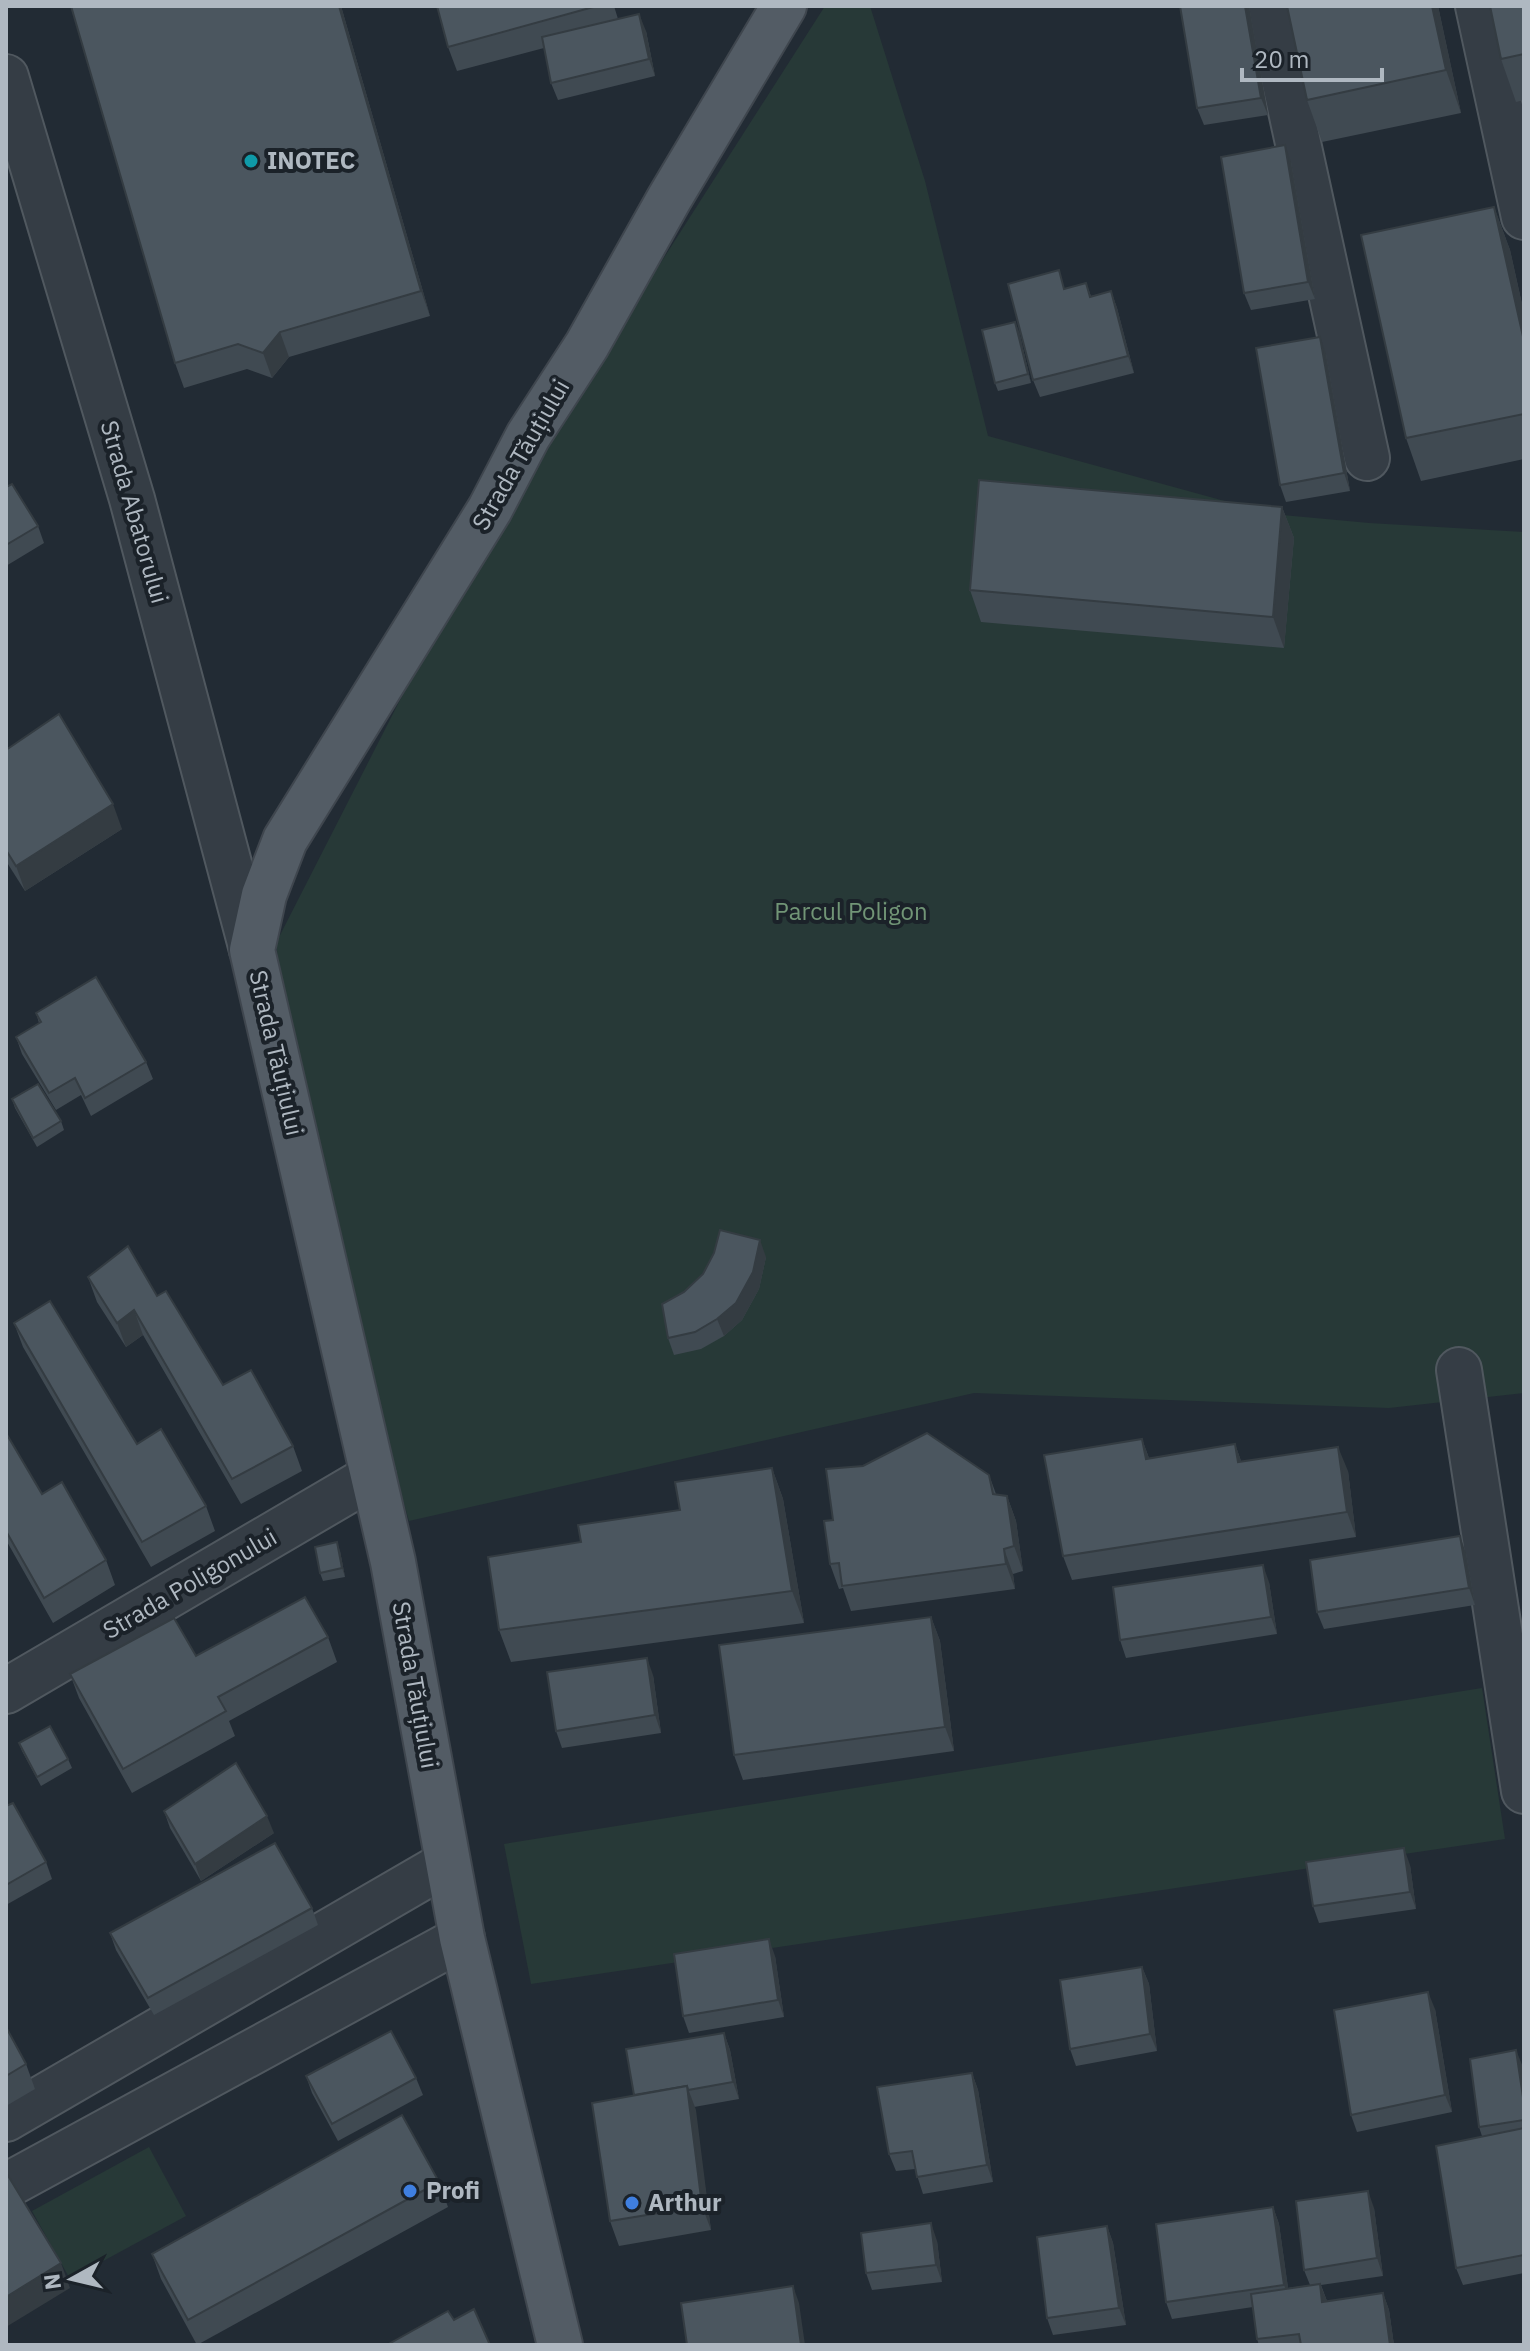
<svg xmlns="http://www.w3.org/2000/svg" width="1530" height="2351" viewBox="0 0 1530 2351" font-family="'IBM Plex Sans',sans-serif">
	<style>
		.green { fill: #273937 }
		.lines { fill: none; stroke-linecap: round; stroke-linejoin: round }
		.minor-casing { stroke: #50585f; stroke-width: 48 }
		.major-casing { stroke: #3f464e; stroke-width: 48 }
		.minor { stroke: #353d45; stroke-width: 44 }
		.major { stroke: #535c65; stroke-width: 44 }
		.wall { fill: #404a52 }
		.shaded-wall { fill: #343c42 }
		.building { fill: #4b565f; stroke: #343c42; stroke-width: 2 }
		.culture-dot { fill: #0f9aa8; stroke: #1b2229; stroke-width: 3 }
		.shop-dot { fill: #3f7fe0; stroke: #1b2229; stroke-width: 3 }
		.labels { text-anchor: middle; stroke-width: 8; stroke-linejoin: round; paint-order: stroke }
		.poi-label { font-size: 24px; font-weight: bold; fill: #afb8c1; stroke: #1b2229; text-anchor: start }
		.street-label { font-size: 24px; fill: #afb8c1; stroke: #1b2229 }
		.park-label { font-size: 24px; fill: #719576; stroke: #1b2229 }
	</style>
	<rect width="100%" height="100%" fill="#222b34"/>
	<g class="green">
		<path d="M825 6H870L925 181 988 436 1272 514 1369 523 1524 532V1393L1389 1408 974 1393 409 1521 370 1387 284 1007 276 943 400 700 571 403Z"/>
		<path d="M1482 1688 1505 1839 531 1984 504 1844Z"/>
		<path d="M149 2147 186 2216 70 2279 32 2211Z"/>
	</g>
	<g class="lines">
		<g class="minor-casing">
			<g id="minor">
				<path d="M1268 6 1367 458"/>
				<path d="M1478 6 1524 217"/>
				<path d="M6 77 132 499 252 950"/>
				<path d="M1459 1370 1524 1791"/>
				<path d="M6 1691 373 1476"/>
				<path d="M6 2119 447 1863"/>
				<path d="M6 2186 462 1938"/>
			</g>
		</g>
		<g class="major-casing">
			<path id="major" d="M560 2345 462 1938 393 1562 252 950 264 895 285 840 490 509 528 436 587 345 669 199 784 6"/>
		</g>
		<use href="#minor" class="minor"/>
		<use href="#major" class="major"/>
	</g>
	<g class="wall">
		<path d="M341 6 430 316 289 357 272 378 247 369 184 388 175 363Z"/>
		<path d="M437 6H614L618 19 646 31 655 76 558 100 551 83 544 48 457 71 448 47Z"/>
		<path d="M1180 6H1249L1268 115 1204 125 1197 108Z"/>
		<path d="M1438 6 1461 113 1322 142 1307 100Z"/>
		<path d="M1524 6V100L1516 102 1501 59Z"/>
		<path d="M1291 162 1315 299 1251 310 1244 293Z"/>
		<path d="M1494 207 1510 250 1524 313V459L1421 481 1406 438Z"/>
		<path d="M1086 283 1091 296 1111 291 1117 308 1134 373 1040 397 1033 380Z"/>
		<path d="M1019 331 1031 383 998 391 995 383Z"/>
		<path d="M1326 354 1350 491 1286 502 1280 485Z"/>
		<path d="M6 487 38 526 44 543 6 566Z"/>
		<path d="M1282 507 1294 538 1284 648 981 622 970 590Z"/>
		<path d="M6 750 122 829 25 891 6 861Z"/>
		<path d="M36 1013 146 1062 153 1079 91 1116 81 1095 56 1110 22 1054 16 1037 39 1023Z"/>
		<path d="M12 1099 61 1121 64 1130 37 1147 15 1108Z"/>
		<path d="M766 1257 759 1289 742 1320 724 1336 701 1349 674 1355 668 1338Z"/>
		<path d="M88 1277 157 1296 223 1385 293 1446 302 1471 241 1504 143 1335 126 1347 97 1302Z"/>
		<path d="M14 1323 137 1444 206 1506 215 1531 151 1567 23 1347Z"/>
		<path d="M6 1433 42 1494 106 1560 115 1585 53 1623 6 1540Z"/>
		<path d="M1142 1439 1149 1458 1235 1444 1241 1461 1348 1471 1356 1537 1072 1580 1063 1556Z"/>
		<path d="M772 1468 783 1499 804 1623 511 1662 499 1630 581 1542 680 1510Z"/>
		<path d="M989 1475 996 1494 1007 1496 1016 1521 1023 1571 1013 1574 1015 1589 851 1611 843 1588 839 1589 830 1564 833 1520Z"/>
		<path d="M340 1551 345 1577 323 1581 320 1573Z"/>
		<path d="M1466 1553 1475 1605 1324 1629 1317 1612Z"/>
		<path d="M1269 1582 1277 1634 1126 1658 1120 1640Z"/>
		<path d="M931 1617 940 1641 954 1751 743 1780 734 1755Z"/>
		<path d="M328 1637 337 1662 229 1721 235 1736 132 1793 79 1698 70 1674Z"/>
		<path d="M653 1675 661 1733 562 1748 556 1731Z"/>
		<path d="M19 1743 68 1759 72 1768 41 1786 22 1751Z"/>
		<path d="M6 1806 46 1862 52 1879 6 1905Z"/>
		<path d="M164 1811 274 1833 201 1881 170 1828Z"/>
		<path d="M1410 1865 1416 1909 1319 1923 1313 1906Z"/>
		<path d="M312 1908 318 1925 154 2015 116 1950 110 1933Z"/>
		<path d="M775 1956 784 2017 689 2033 683 2016Z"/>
		<path d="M1142 1967 1149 1984 1157 2051 1076 2066 1070 2049Z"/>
		<path d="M1435 2009 1452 2112 1357 2132 1351 2115Z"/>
		<path d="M6 2027 26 2064 35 2089 6 2106Z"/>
		<path d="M724 2033 730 2050 739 2099 694 2107 711 2230 619 2246 610 2221 634 2095Z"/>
		<path d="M1523 2067 1524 2077V2273L1463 2285 1456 2268 1482 2136 1479 2127Z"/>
		<path d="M972 2073 978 2090 993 2182 923 2194 915 2169 896 2171 889 2154Z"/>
		<path d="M306 2076 416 2078 423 2095 338 2141 312 2093Z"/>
		<path d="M439 2182 448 2207 197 2345 161 2279 152 2254Z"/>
		<path d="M1273 2207 1279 2224 1288 2288 1310 2285 1304 2270 1374 2208 1383 2276 1321 2285 1327 2301 1383 2293 1389 2310 1394 2345H1259L1257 2339 1253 2307 1172 2319 1166 2302Z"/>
		<path d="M1107 2226 1113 2243 1126 2325 1053 2335 1047 2318Z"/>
		<path d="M937 2241 942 2282 872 2290 866 2273Z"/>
	</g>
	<g class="shaded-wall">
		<path d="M339 6H341L430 316 421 291Z"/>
		<path d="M1245 6H1249L1268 115 1261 98Z"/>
		<path d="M1432 6H1438L1461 113 1446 70Z"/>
		<path d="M639 14 646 31 655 76 649 59Z"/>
		<path d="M1285 145 1291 162 1315 299 1308 282Z"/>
		<path d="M1494 207 1510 250 1524 313V341Z"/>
		<path d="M1111 291 1117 308 1134 373 1128 356Z"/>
		<path d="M1015 322 1019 331 1031 383 1028 374Z"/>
		<path d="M280 332 289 357 272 378 263 353Z"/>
		<path d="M1320 337 1326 354 1350 491 1344 473Z"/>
		<path d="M1282 507 1294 538 1284 648 1273 617Z"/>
		<path d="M113 804 122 829 25 891 16 866Z"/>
		<path d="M760 1240 766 1257 759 1289 742 1320 724 1336 717 1319Z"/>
		<path d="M134 1310 143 1335 126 1347 117 1323Z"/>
		<path d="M1142 1439 1151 1464 1146 1459Z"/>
		<path d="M1235 1444 1244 1469 1238 1462Z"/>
		<path d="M1338 1447 1348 1471 1356 1537 1347 1512Z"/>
		<path d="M772 1468 783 1499 804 1623 792 1591Z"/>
		<path d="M1007 1496 1016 1521 1023 1571 1014 1546Z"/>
		<path d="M1460 1536 1466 1553 1475 1605 1469 1588Z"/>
		<path d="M337 1542 340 1551 345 1577 342 1568Z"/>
		<path d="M1004 1549 1013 1574 1015 1589 1006 1564Z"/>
		<path d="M1263 1565 1269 1582 1277 1634 1271 1617Z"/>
		<path d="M931 1617 940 1641 954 1751 945 1727Z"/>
		<path d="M647 1658 653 1675 661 1733 655 1715Z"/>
		<path d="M267 1816 274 1833 201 1881 195 1864Z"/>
		<path d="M1404 1848 1410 1865 1416 1909 1410 1892Z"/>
		<path d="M769 1939 775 1956 784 2017 778 2000Z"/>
		<path d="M1142 1967 1149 1984 1157 2051 1150 2034Z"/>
		<path d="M1428 1992 1435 2009 1452 2112 1445 2095Z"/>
		<path d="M724 2033 730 2050 739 2099 733 2082Z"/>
		<path d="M1516 2050 1523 2067 1524 2077V2104Z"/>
		<path d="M972 2073 978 2090 993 2182 987 2165Z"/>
		<path d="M687 2086 696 2110 711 2230 702 2206Z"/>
		<path d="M1368 2191 1374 2208 1383 2276 1377 2258Z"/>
		<path d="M1273 2207 1279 2224 1290 2302 1284 2285Z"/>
		<path d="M931 2223 937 2241 942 2282 936 2265Z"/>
		<path d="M1107 2226 1113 2243 1126 2325 1119 2308Z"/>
		<path d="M61 2263 70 2288 6 2327V2297Z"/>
		<path d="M1320 2284 1327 2301 1322 2302Z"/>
		<path d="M793 2286 799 2303 805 2345H801Z"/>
		<path d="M1383 2293 1389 2310 1394 2345H1390Z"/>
	</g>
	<g class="building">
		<path d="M71 6H339L421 291 280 332 263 353 238 344 175 363Z"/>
		<path d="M437 6H597L448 47Z"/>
		<path d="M1180 6H1245L1261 98 1197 108Z"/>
		<path d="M1287 6H1432L1446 70 1307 100Z"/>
		<path d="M1490 6H1524V54L1501 59Z"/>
		<path d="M639 14 649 59 551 83 542 37Z"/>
		<path d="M1285 145 1308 282 1244 293 1221 157Z"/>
		<path d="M1494 207 1524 341V414L1406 438 1361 235Z"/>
		<path d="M1059 270 1064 289 1086 283 1090 297 1111 291 1128 356 1033 380 1008 284Z"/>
		<path d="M1015 322 1028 374 995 383 982 330Z"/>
		<path d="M1320 337 1344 473 1280 485 1256 348Z"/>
		<path d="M979 480 1282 507 1273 617 970 590Z"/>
		<path d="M12 484 38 526 6 545V487Z"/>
		<path d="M59 714 113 804 16 866 6 850V750Z"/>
		<path d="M96 977 146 1062 85 1098 75 1078 49 1093 16 1037 41 1022 36 1013Z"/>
		<path d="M38 1084 61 1121 33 1138 12 1099Z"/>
		<path d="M720 1230 760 1240 753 1272 736 1303 717 1319 695 1332 668 1338 662 1304 684 1292 703 1274 714 1253Z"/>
		<path d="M128 1246 157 1296 166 1291 223 1385 251 1370 293 1446 232 1479 134 1310 117 1323 88 1277Z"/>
		<path d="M50 1301 137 1444 161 1429 206 1506 142 1542 14 1323Z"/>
		<path d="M6 1433 42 1494 62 1482 106 1560 44 1598 6 1531Z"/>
		<path d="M927 1433 989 1475 993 1494 1007 1496 1014 1546 1004 1549 1006 1564 842 1586 839 1563 830 1564 824 1521 833 1520 826 1469 863 1466Z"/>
		<path d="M1142 1439 1146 1459 1235 1444 1238 1462 1338 1447 1347 1512 1063 1556 1044 1455Z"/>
		<path d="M772 1468 792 1591 499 1630 488 1557 581 1542 578 1525 680 1510 675 1482Z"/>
		<path d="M1460 1536 1469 1588 1317 1612 1310 1560Z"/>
		<path d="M337 1542 342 1568 320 1573 315 1547Z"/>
		<path d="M1263 1565 1271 1617 1120 1640 1113 1587Z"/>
		<path d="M305 1597 328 1637 218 1697 226 1711 123 1769 70 1674 174 1618 196 1656Z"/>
		<path d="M931 1617 945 1727 734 1755 719 1645Z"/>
		<path d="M647 1658 655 1715 556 1731 547 1672Z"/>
		<path d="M50 1726 68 1759 37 1777 19 1743Z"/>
		<path d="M236 1763 267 1816 195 1864 164 1811Z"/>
		<path d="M13 1803 46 1862 6 1885V1806Z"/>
		<path d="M275 1843 312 1908 148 1998 110 1933Z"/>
		<path d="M1404 1848 1410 1892 1313 1906 1306 1862Z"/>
		<path d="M769 1939 778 2000 683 2016 674 1954Z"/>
		<path d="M1142 1967 1150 2034 1070 2049 1060 1980Z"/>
		<path d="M1428 1992 1445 2095 1351 2115 1334 2010Z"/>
		<path d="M6 2027 26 2064 6 2076Z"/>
		<path d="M391 2031 416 2078 332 2124 306 2076Z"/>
		<path d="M724 2033 733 2082 688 2090 687 2086 634 2095 626 2049Z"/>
		<path d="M1516 2050 1524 2104V2120L1479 2127 1470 2059Z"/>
		<path d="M972 2073 987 2165 917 2177 912 2151 889 2154 877 2087Z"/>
		<path d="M687 2086 702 2206 610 2221 592 2103Z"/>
		<path d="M402 2115 439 2182 188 2320 152 2254Z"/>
		<path d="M1524 2128V2255L1456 2268 1436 2146Z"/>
		<path d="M7 2174 61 2263 6 2297V2175Z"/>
		<path d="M1368 2191 1377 2258 1304 2270 1296 2201Z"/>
		<path d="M1273 2207 1284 2285 1166 2302 1156 2224Z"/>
		<path d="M931 2223 936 2265 866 2273 861 2233Z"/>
		<path d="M1107 2226 1119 2308 1047 2318 1037 2237Z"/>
		<path d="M1320 2284 1322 2302 1383 2293 1390 2345H1301L1299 2334 1257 2339 1251 2294Z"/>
		<path d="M793 2286 801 2345H687L681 2303Z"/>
		<path d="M474 2309 490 2345H387L448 2311 454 2320Z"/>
	</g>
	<circle class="culture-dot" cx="251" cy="161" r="8"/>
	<g class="shop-dot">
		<circle cx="410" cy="2191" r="8"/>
		<circle cx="632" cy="2203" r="8"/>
	</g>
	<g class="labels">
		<g class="poi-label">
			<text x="267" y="169">INOTEC</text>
			<text x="426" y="2199">Profi</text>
			<text x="648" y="2211">Arthur</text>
		</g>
		<g class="street-label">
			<text transform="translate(521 455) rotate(-60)" y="8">Strada Tăuțiului</text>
			<text transform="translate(134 512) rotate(74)" y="8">Strada Abatorului</text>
			<text transform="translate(276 1053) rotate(77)" y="8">Strada Tăuțiului</text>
			<text transform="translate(190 1584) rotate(-30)" y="8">Strada Poligonului</text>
			<text transform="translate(415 1685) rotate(80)" y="8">Strada Tăuțiului</text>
		</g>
		<g class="park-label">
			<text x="851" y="920">Parcul Poligon</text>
		</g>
	</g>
	<rect width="1530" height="2351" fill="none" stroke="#afb8c1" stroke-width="16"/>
	<g transform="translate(72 2279) rotate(262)" stroke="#1b2229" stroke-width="6" paint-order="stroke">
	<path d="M0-6L14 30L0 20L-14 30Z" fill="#afb8c1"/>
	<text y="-12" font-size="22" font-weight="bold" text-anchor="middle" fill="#afb8c1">N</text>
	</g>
	<path d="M1242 68v12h140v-12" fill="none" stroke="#afb8c1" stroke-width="4"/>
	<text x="1254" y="68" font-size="24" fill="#afb8c1" stroke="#1b2229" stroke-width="6" paint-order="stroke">20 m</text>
</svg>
